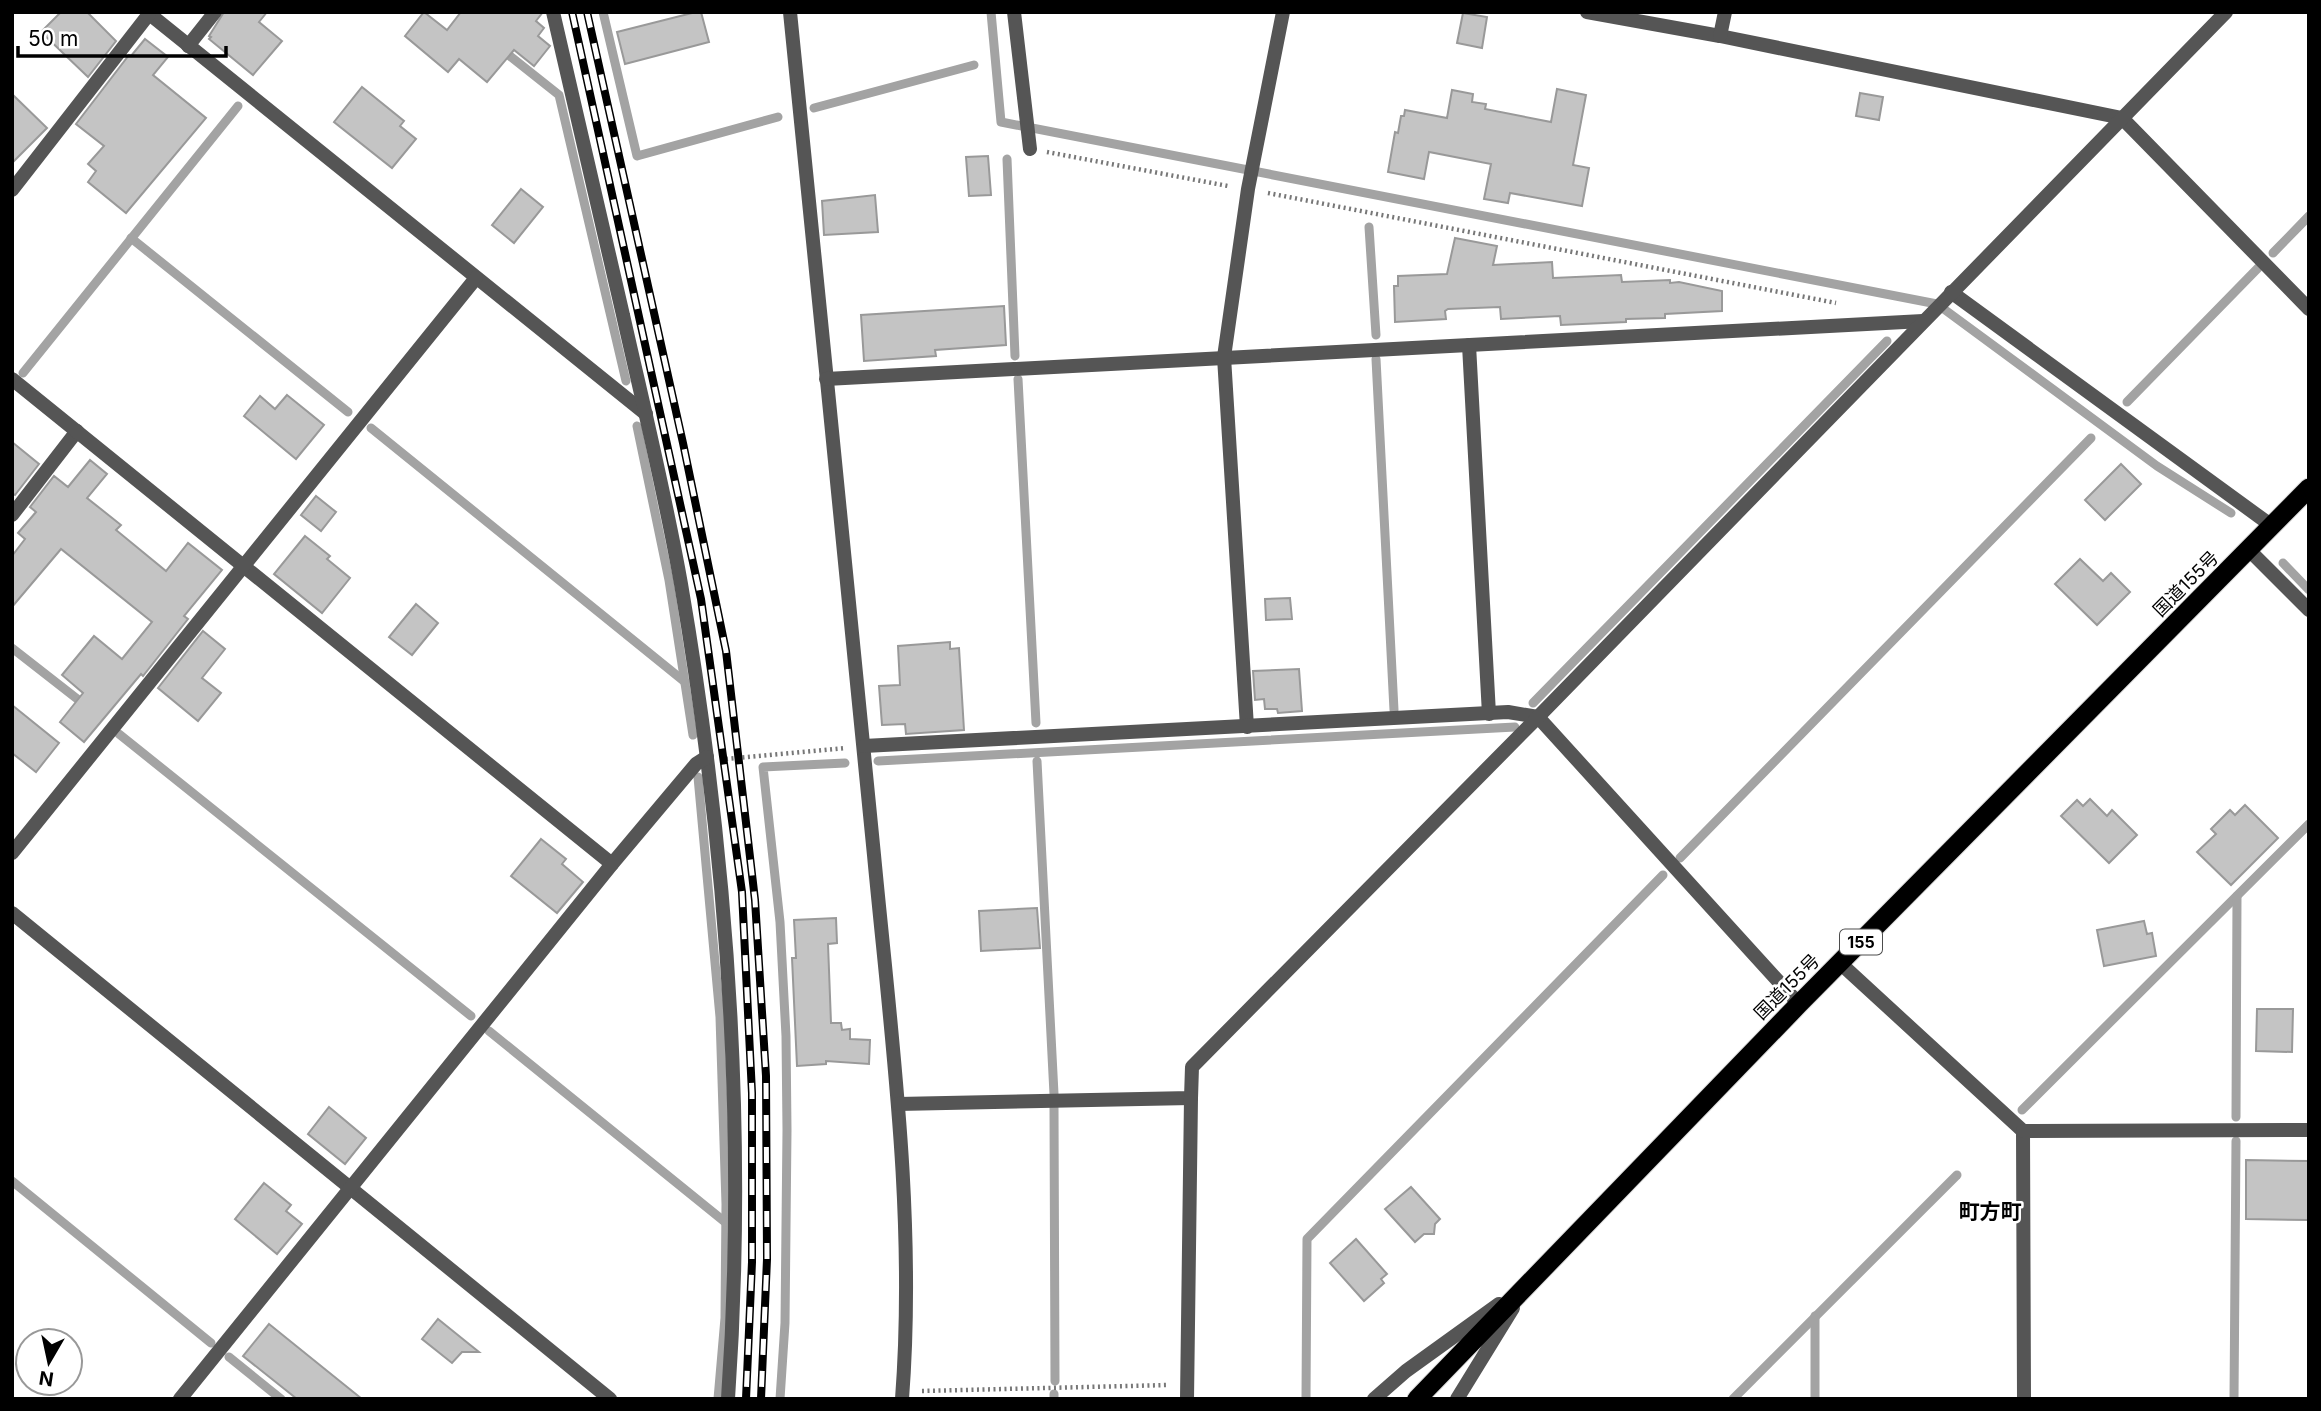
<svg xmlns="http://www.w3.org/2000/svg" width="2321" height="1411" viewBox="0 0 2321 1411" font-family="Inter,'Noto Sans JP',sans-serif">
	<style>
		.lines { fill: none; stroke-linecap: round; stroke-linejoin: round }
		.stream { stroke: #a3a3a3; stroke-width: 9 }
		.building { fill: #c4c4c4; stroke: #999; stroke-width: 2 }
		.trunk-casing { stroke: #dbdbdb; stroke-width: 21 }
		.path { stroke: #777; stroke-width: 4.5; stroke-dasharray: 2 3.5; stroke-linecap: butt }
		.service { stroke: #555; stroke-width: 14 }
		.minor { stroke: #555; stroke-width: 14 }
		.tertiary { stroke: #555; stroke-width: 14 }
		.trunk { stroke: #000; stroke-width: 19 }
		.rail-casing { stroke: #000; stroke-width: 8 }
		.rail { stroke: #fff; stroke-width: 5; stroke-dasharray: 16; stroke-linecap: butt }
		.labels { text-anchor: middle; stroke-width: 5; stroke-linejoin: round; paint-order: stroke }
		.shield { fill: #fff; stroke: #4c4c4c; stroke-width: 2 }
		.shield-label { font-size: 16px; font-weight: bold; fill: #000 }
		.street-label { font-size: 18px; fill: #000; stroke: #fff }
		.quarter-label { font-size: 21px; font-weight: bold; fill: #000; stroke: #fff }
	</style>
	<rect width="100%" height="100%" fill="#fff"/>
	<g class="lines">
		<g class="stream">
			<path d="M603 12 637 156 778 117"/>
			<path d="M991 12 1001 122 1937 304 2157 466 2231 513"/>
			<path d="M501 49 559 95 626 381"/>
			<path d="M814 108 974 65"/>
			<path d="M1007 159 1015 356"/>
			<path d="M1369 227 1376 335"/>
			<path d="M131 238 348 412"/>
			<path d="M2273 253 2309 216"/>
			<path d="M1376 359 1394 710"/>
			<path d="M23 373 238 106"/>
			<path d="M1018 379 1036 723"/>
			<path d="M2127 402 2258 268"/>
			<path d="M637 426 669 580 693 735"/>
			<path d="M371 428 685 682"/>
			<path d="M2283 563 2309 590"/>
			<path d="M12 648 85 705"/>
			<path d="M1533 703 1887 341"/>
			<path d="M119 734 471 1016"/>
			<path d="M878 761 1515 727"/>
			<path d="M1037 761 1054 1094"/>
			<path d="M698 777 720 1017 726 1204 725 1318 718 1399"/>
			<path d="M1680 858 2091 438"/>
			<path d="M489 1031 725 1222"/>
			<path d="M1054 1107 1055 1381"/>
			<path d="M2022 1110 2309 824"/>
			<path d="M2236 1117 2237 896"/>
			<path d="M12 1181 211 1343"/>
			<path d="M229 1357 281 1399"/>
			<path d="M780 1399 785 1323 787 1130 786 1036 780 922 763 767 845 763"/>
			<path d="M1054 1399V1394"/>
			<path d="M1306 1399 1307 1239 1663 875"/>
			<path d="M1733 1399 1957 1175"/>
			<path d="M1815 1399V1316"/>
			<path d="M2234 1399 2236 1141"/>
		</g>
	</g>
	<g class="building">
		<path d="M61 12H87L116 41 88 77 41 32Z"/>
		<path d="M224 12H267L259 22 282 41 253 75 209 39 211 37 209 36Z"/>
		<path d="M424 12 447 30 461 12H543L536 21 544 28 538 36 550 46 534 66 514 50 487 82 459 59 448 72 405 36Z"/>
		<path d="M696 12H701L709 42 625 64 617 32Z"/>
		<path d="M1463 13 1487 17 1482 48 1457 43Z"/>
		<path d="M145 39 168 57 153 75 206 118 126 213 88 182 96 171 88 164 104 146 76 124 129 55 131 56Z"/>
		<path d="M362 87 404 121 400 126 416 139 392 168 334 122Z"/>
		<path d="M1557 89 1586 95 1573 165 1589 168 1582 206 1510 193 1508 203 1484 199 1491 164 1429 152 1424 179 1388 172 1395 132 1398 133 1401 116H1404L1405 110 1447 118 1452 90 1473 94 1472 102 1486 104 1485 109 1551 122Z"/>
		<path d="M1860 93 1883 97 1879 120 1856 116Z"/>
		<path d="M12 94 47 128 12 163Z"/>
		<path d="M988 156 991 195 969 196 966 157Z"/>
		<path d="M521 189 543 207 514 243 492 225Z"/>
		<path d="M875 195 878 232 824 235 822 201Z"/>
		<path d="M1455 238 1497 246 1493 265 1552 262 1553 278 1621 275 1622 282 1670 280V283L1679 282 1722 291V311L1665 314V318L1626 319V322L1561 325 1560 316 1501 319 1500 307 1448 309 1445 311 1446 319 1395 322 1394 286H1398V276L1447 274Z"/>
		<path d="M1004 306 1006 345 935 350 936 356 864 361 861 315Z"/>
		<path d="M287 395 324 425 296 459 244 416 260 396 275 409Z"/>
		<path d="M12 442 39 464 15 495 12 493Z"/>
		<path d="M90 460 107 474 87 498 121 525 116 530 166 571 188 543 222 570 184 616 188 619 143 676 141 674 84 742 60 722 83 693 62 675 94 636 122 659 152 622 61 549 12 607V556L25 539 18 533 36 512 30 507 54 476 68 487Z"/>
		<path d="M2121 464 2141 484 2105 520 2085 500Z"/>
		<path d="M316 496 336 512 321 531 301 515Z"/>
		<path d="M305 536 330 556 327 559 350 578 322 613 274 574Z"/>
		<path d="M2080 559 2103 581 2111 573 2130 592 2097 625 2055 584Z"/>
		<path d="M1290 598 1292 619 1266 620 1265 599Z"/>
		<path d="M416 604 438 623 412 655 389 637Z"/>
		<path d="M203 631 225 649 202 678 221 693 198 721 158 688Z"/>
		<path d="M950 642V649L959 648 964 730 906 734 905 724 882 725 879 686 900 685 898 646Z"/>
		<path d="M1299 669 1302 711 1278 713 1277 709H1265L1264 699 1255 700 1253 671Z"/>
		<path d="M12 705 59 743 36 772 12 753Z"/>
		<path d="M2090 799 2107 816 2112 810 2137 835 2109 863 2061 816 2077 800 2083 806Z"/>
		<path d="M2245 805 2278 838 2231 885 2197 852 2216 834 2211 829 2230 810 2235 815Z"/>
		<path d="M541 839 566 859 562 864 583 882 557 913 511 876Z"/>
		<path d="M1037 908 1040 948 981 951 979 911Z"/>
		<path d="M836 918 837 943 828 944 831 1023H841L842 1030 850 1029V1039L870 1040 869 1064 826 1061V1064L797 1066 792 958H796L794 920Z"/>
		<path d="M2144 921 2147 934 2152 933 2156 956 2104 966 2097 930Z"/>
		<path d="M2257 1009H2293L2292 1052 2256 1051Z"/>
		<path d="M329 1107 366 1138 345 1164 308 1134Z"/>
		<path d="M2246 1160 2309 1161V1220L2246 1219Z"/>
		<path d="M264 1183 291 1205 286 1211 302 1224 277 1254 235 1219Z"/>
		<path d="M1411 1187 1440 1219 1435 1224 1434 1234H1424L1415 1242 1385 1209Z"/>
		<path d="M1356 1239 1387 1274 1381 1279 1384 1283 1364 1301 1330 1263Z"/>
		<path d="M438 1319 469 1344 479 1352H462L452 1363 422 1339Z"/>
		<path d="M269 1324 326 1370 362 1399H297L243 1356Z"/>
	</g>
	<g class="lines">
		<g class="trunk-casing">
			<path id="trunk" d="M1417 1399 1799 1004 2309 488"/>
		</g>
		<g class="path">
			<path d="M1047 152 1228 186"/>
			<path d="M1268 193 1836 303"/>
			<path d="M726 759 846 748"/>
			<path d="M922 1391 1169 1385"/>
		</g>
		<path class="service" d="M12 515 77 431"/>
		<g class="minor">
			<path d="M147 12 646 414"/>
			<path d="M553 12C577 113 600 214 623 315 643 404 665 493 681 584 727 852 747 1127 728 1399"/>
			<path d="M790 12C817 293 848 574 874 855 891 1035 916 1217 902 1399"/>
			<path d="M1014 12 1030 149"/>
			<path d="M1587 12 1720 36 2122 118 2309 309"/>
			<path d="M188 46 215 12"/>
			<path d="M12 190 149 14"/>
			<path d="M1951 292 2272 526"/>
			<path d="M1469 345 1489 714"/>
			<path d="M12 379 612 864"/>
			<path d="M826 379 1923 321"/>
			<path d="M2249 550 2309 610"/>
			<path d="M1247 727 1224 357 1248 189 1283 12"/>
			<path d="M864 746 1508 712 1538 717 1799 1004"/>
			<path d="M12 853 476 278"/>
			<path d="M12 913 610 1399"/>
			<path d="M1840 963 2023 1131 2024 1399"/>
			<path d="M898 1104 1191 1098 1192 1067 1538 717 2226 12"/>
			<path d="M2023 1131 2309 1130"/>
			<path d="M180 1399 612 864 696 764 707 757"/>
			<path d="M1187 1399 1191 1098"/>
			<path d="M1374 1399 1406 1371 1499 1304"/>
			<path d="M1457 1399 1513 1308"/>
		</g>
		<path class="tertiary" d="M1720 36 1725 12"/>
		<use href="#trunk" class="trunk"/>
		<g class="rail-casing">
			<g id="rail">
				<path d="M572 12 701 599 742 892 752 1093V1262L746 1399"/>
				<path d="M587 12 683 443 726 651 755 900 766 1076 767 1259 761 1399"/>
			</g>
		</g>
		<use href="#rail" class="rail"/>
	</g>
	<g class="labels">
		<rect class="shield" x="1840" y="929.5" width="42" height="25" rx="5"/>
		<g class="shield-label">
			<text x="1861" y="948">155</text>
		</g>
		<g class="street-label">
			<text transform="translate(2186 584) rotate(-45)" y="6">国道155号</text>
			<text transform="translate(1787 987) rotate(-45)" y="6">国道155号</text>
		</g>
		<g class="quarter-label">
			<text x="1990" y="1219">町方町</text>
		</g>
	</g>
	<rect width="2321" height="1411" fill="none" stroke="#000000" stroke-width="28"/>
	<g transform="translate(49 1362) rotate(189)"><circle r="33" fill="#ffffff" stroke="#999999" stroke-width="2"/>
	<path d="M0-5L12 26L0 18L-12 26Z" fill="#000000"/>
	<text y="-10" font-size="19" font-weight="bold" text-anchor="middle" fill="#000000">N</text>
	</g>
	<path d="M18 46v10h208v-10" fill="none" stroke="#000000" stroke-width="3.5"/>
	<text x="28" y="46" font-size="21" fill="#000000" stroke="#ffffff" stroke-width="5" paint-order="stroke">50 m</text>
</svg>
